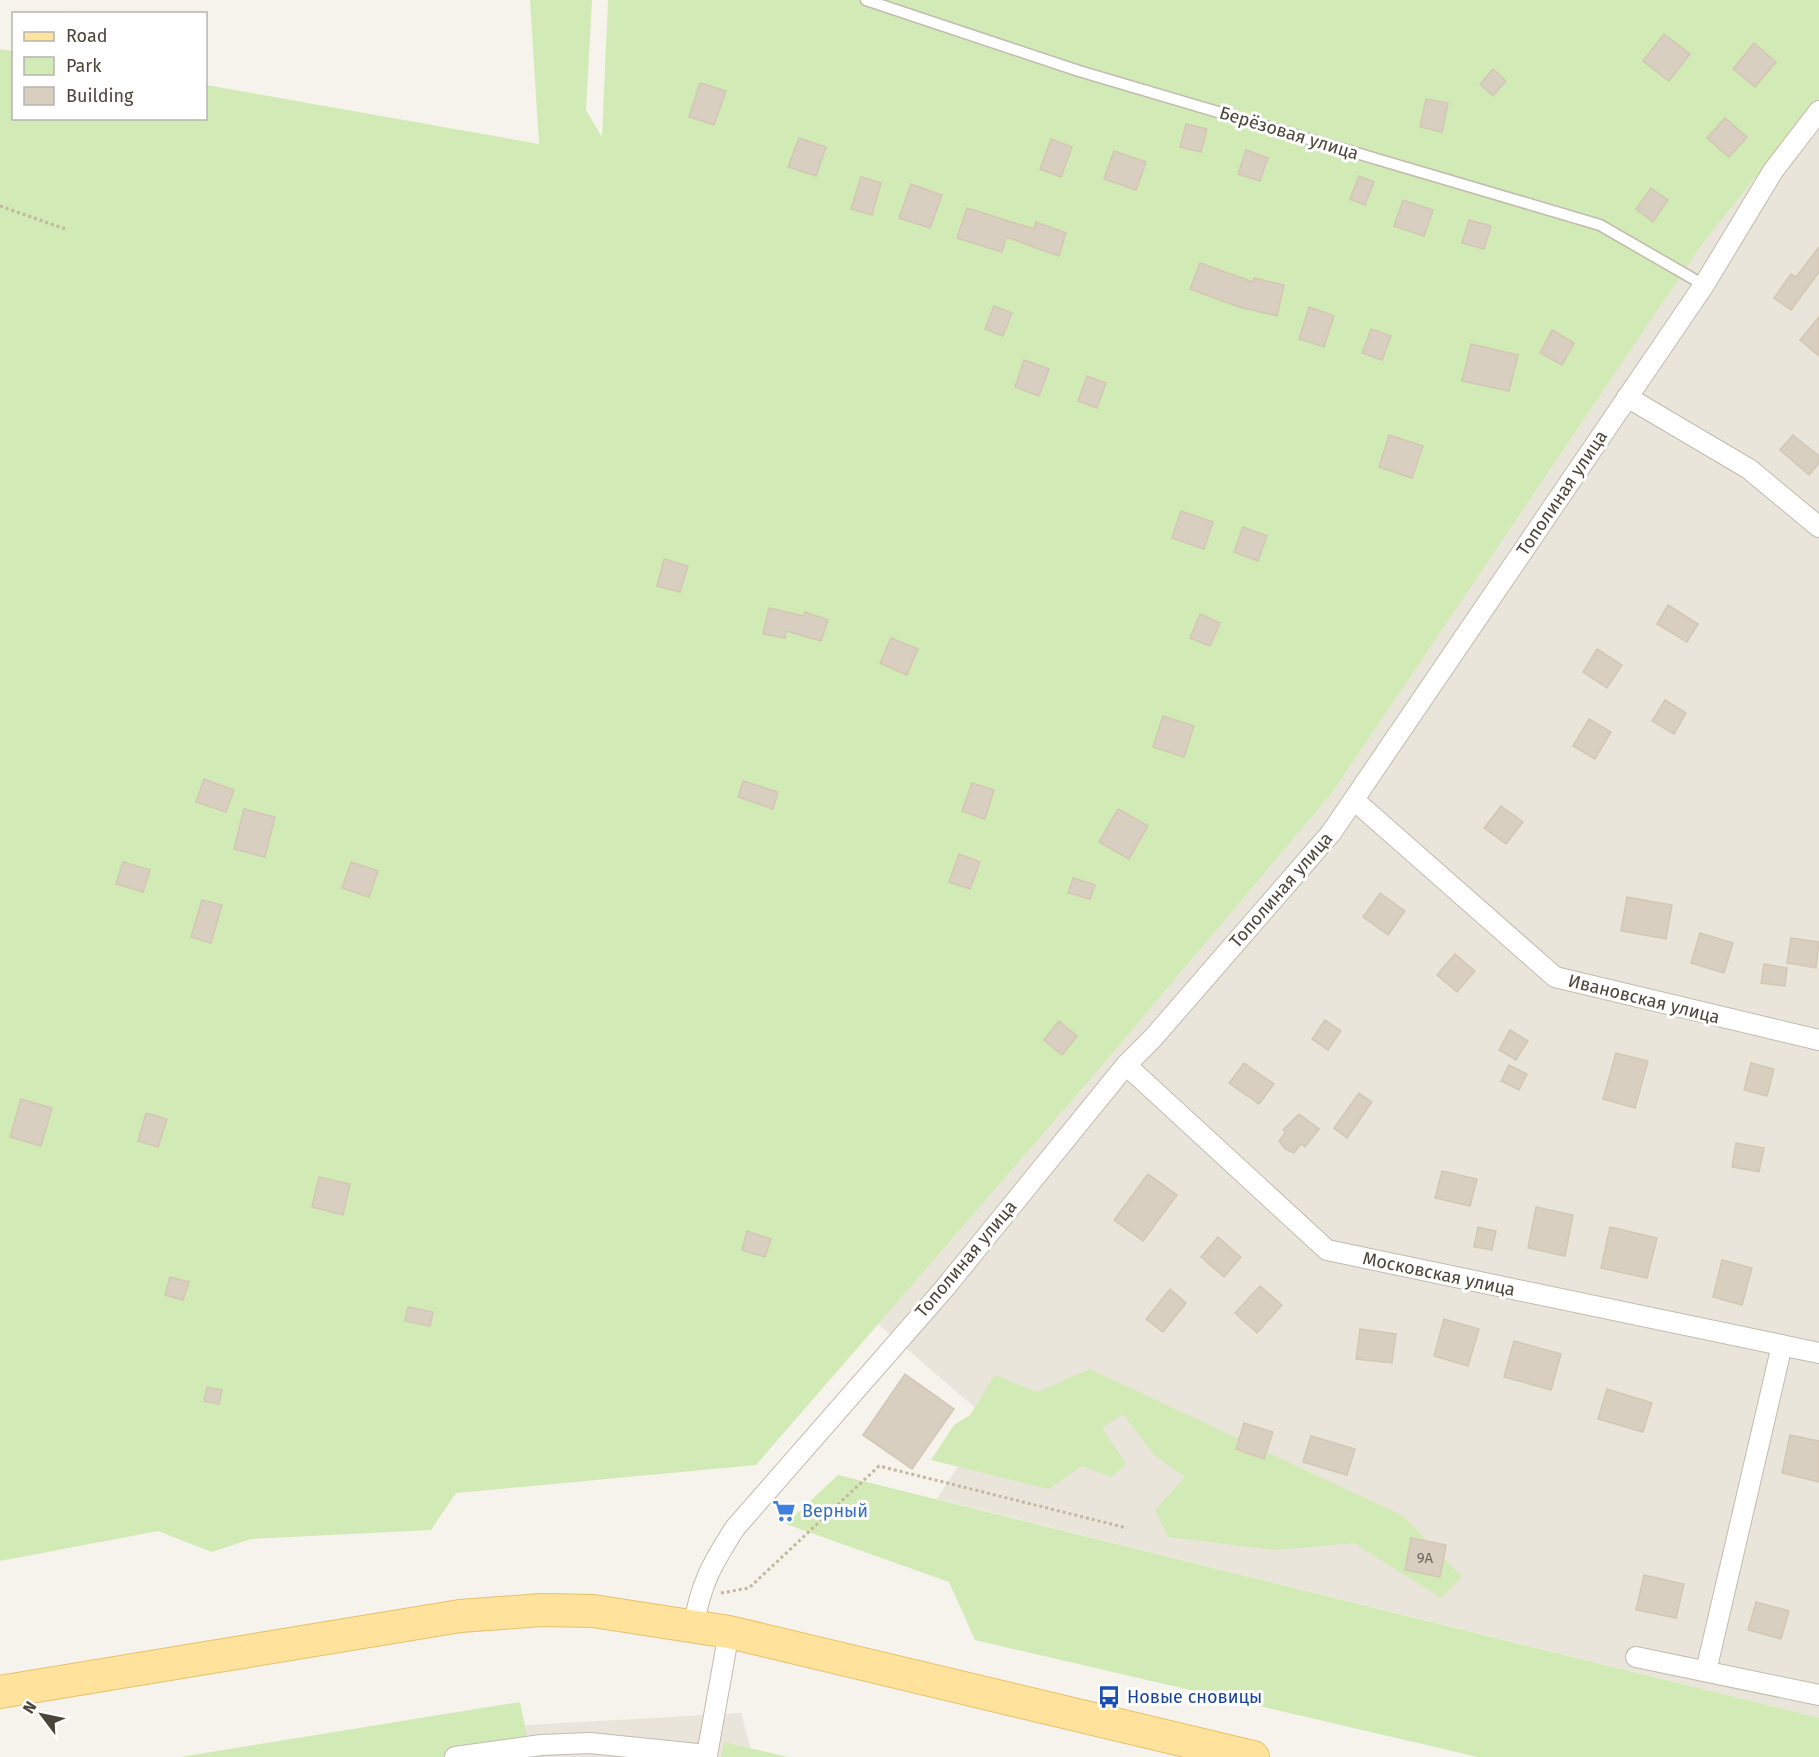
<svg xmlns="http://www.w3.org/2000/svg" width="1819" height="1757" viewBox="0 0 1819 1757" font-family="'Fira Sans',sans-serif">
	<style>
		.residential { fill: #eae5da }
		.green { fill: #d2eab5 }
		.building { fill: #d8cfc1; stroke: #d3c7b4; stroke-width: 1.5 }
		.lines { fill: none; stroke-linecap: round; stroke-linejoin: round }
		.lane-casing { stroke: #c2bbae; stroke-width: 13 }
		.street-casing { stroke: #c2bbae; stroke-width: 22 }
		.primary-casing { stroke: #e6c16a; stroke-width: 34 }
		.path { stroke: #c4b79f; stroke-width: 3; stroke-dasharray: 3 3; stroke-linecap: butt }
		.lane { stroke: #fff; stroke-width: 10 }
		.street { stroke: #fff; stroke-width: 20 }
		.primary { stroke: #ffe39c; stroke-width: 32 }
		.labels { text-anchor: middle; stroke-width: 6; stroke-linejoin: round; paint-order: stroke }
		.number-label { font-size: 15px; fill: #6e675b }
		.street-label { font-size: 18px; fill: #4b4439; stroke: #fff }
		.shop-label { font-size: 18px; fill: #366cbe; stroke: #fff; text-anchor: start }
		.transit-label { font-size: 18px; fill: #164399; stroke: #fff; text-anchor: start }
	</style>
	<rect width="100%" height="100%" fill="#f6f3ec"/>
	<g class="residential">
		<path d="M1819 98V1718L937 1499 988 1419 878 1324 1095 1074 1332 793 1703 243Z"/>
		<path d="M741 1713 750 1746 748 1757H335L510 1726Z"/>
	</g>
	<g class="green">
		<path d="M530 0H592L586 110 602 137 608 0H1819V98L1703 243 1332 793 1095 1074 756 1465 456 1493 431 1530 251 1539 212 1552 158 1531 0 1561V49L13 51 14 118H206V85L539 144Z"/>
		<path d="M1090 1369 1403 1516 1462 1577 1441 1598 1354 1543 1275 1550 1168 1537 1155 1510 1185 1477 1155 1456 1123 1414 1102 1428 1126 1464 1111 1477 1082 1466 1049 1489 931 1460 954 1425 970 1415 995 1375 1037 1392Z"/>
		<path d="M838 1475 1819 1718V1757H1478L975 1640 949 1582 786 1524Z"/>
		<path d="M520 1702 531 1757H180Z"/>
		<path d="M724 1742 788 1757H721Z"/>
	</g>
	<g class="building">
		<path d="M1664 34 1690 54 1669 81 1643 61Z"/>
		<path d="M1754 43 1776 62 1755 87 1733 69Z"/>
		<path d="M1493 69 1506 81 1493 96 1480 84Z"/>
		<path d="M700 83 726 91 714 125 689 117Z"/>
		<path d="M1426 99 1448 103 1442 132 1420 127Z"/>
		<path d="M1725 118 1747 137 1729 157 1707 138Z"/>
		<path d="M1186 124 1207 129 1201 152 1180 147Z"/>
		<path d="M799 138 826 147 816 176 788 167Z"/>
		<path d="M1051 139 1072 147 1061 177 1040 169Z"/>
		<path d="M1246 150 1268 158 1260 181 1238 174Z"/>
		<path d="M1114 151 1146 162 1136 190 1104 179Z"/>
		<path d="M1359 176 1374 182 1365 205 1350 199Z"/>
		<path d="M861 177 881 183 872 215 851 209Z"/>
		<path d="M911 184 942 195 930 228 899 218Z"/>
		<path d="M1651 188 1668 200 1653 222 1636 209Z"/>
		<path d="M1403 200 1433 210 1424 236 1394 226Z"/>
		<path d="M967 208 1034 229 1036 222 1066 233 1059 256 1006 237 1002 252 957 238Z"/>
		<path d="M1469 220 1491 226 1484 249 1462 243Z"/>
		<path d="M1819 247V272L1791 310 1774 298 1791 274 1796 277Z"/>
		<path d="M1200 263 1253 282 1254 278 1284 285 1277 316 1239 307 1190 289Z"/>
		<path d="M994 306 1012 313 1003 336 985 329Z"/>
		<path d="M1309 307 1334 316 1324 347 1299 339Z"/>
		<path d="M1819 317V356L1800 340Z"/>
		<path d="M1371 329 1391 336 1382 360 1362 353Z"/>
		<path d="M1552 330 1574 343 1562 365 1540 353Z"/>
		<path d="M1471 344 1518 355 1509 391 1462 381Z"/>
		<path d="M1024 360 1049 369 1039 396 1015 387Z"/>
		<path d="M1087 376 1106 383 1097 408 1078 401Z"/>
		<path d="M1389 435 1423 446 1412 478 1379 467Z"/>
		<path d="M1793 435 1819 456V463L1809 475 1780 450Z"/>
		<path d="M1181 511 1213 522 1204 549 1172 538Z"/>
		<path d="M1243 527 1267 536 1258 561 1234 552Z"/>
		<path d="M664 559 688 566 680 592 657 586Z"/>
		<path d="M1668 605 1698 624 1687 642 1657 624Z"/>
		<path d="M769 608 804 616 805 612 828 620 821 641 786 631 785 638 763 634Z"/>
		<path d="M1200 614 1220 623 1210 646 1190 638Z"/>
		<path d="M891 638 918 649 907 675 880 663Z"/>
		<path d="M1597 649 1622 665 1607 688 1583 672Z"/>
		<path d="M1665 700 1686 713 1674 734 1652 721Z"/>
		<path d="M1163 716 1194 726 1184 757 1153 747Z"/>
		<path d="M1589 719 1611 732 1595 759 1573 746Z"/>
		<path d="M204 779 234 790 226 812 196 802Z"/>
		<path d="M743 781 778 792 773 809 738 797Z"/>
		<path d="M972 783 994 790 985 819 962 811Z"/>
		<path d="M1501 806 1523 822 1506 844 1484 828Z"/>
		<path d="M244 809 275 817 265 857 234 849Z"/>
		<path d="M1118 809 1148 826 1129 859 1099 842Z"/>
		<path d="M959 854 980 862 970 889 949 882Z"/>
		<path d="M123 862 150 870 143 892 116 884Z"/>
		<path d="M351 862 378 871 369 897 342 888Z"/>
		<path d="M1073 878 1095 885 1090 899 1068 893Z"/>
		<path d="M1380 893 1405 911 1388 935 1363 917Z"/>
		<path d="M1627 897 1672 905 1666 939 1621 931Z"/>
		<path d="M202 900 222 905 211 943 191 937Z"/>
		<path d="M1700 933 1733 943 1724 973 1691 963Z"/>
		<path d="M1791 938 1819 942 1816 968 1787 963Z"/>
		<path d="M1455 954 1475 971 1457 992 1437 975Z"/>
		<path d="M1764 964 1787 968 1785 986 1761 983Z"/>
		<path d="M1325 1020 1341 1031 1328 1050 1312 1039Z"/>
		<path d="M1059 1021 1077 1036 1062 1055 1044 1040Z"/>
		<path d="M1510 1030 1528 1041 1516 1060 1499 1050Z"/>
		<path d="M1616 1053 1648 1061 1635 1108 1603 1099Z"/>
		<path d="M1244 1063 1274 1084 1259 1104 1229 1083Z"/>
		<path d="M1751 1063 1774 1069 1767 1096 1744 1090Z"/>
		<path d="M1509 1065 1527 1074 1519 1090 1501 1081Z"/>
		<path d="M1359 1093 1372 1102 1347 1138 1334 1128Z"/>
		<path d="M21 1099 52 1108 41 1146 10 1137Z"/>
		<path d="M146 1113 167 1119 158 1147 138 1141Z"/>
		<path d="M1299 1114 1319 1129 1305 1147 1301 1144 1294 1153 1285 1149 1279 1141 1286 1132 1283 1130Z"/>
		<path d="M1736 1143 1764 1148 1759 1172 1732 1167Z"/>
		<path d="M1442 1171 1477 1179 1470 1206 1435 1198Z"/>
		<path d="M1148 1174 1177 1195 1143 1241 1114 1220Z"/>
		<path d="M319 1177 350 1184 343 1215 312 1207Z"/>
		<path d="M1536 1207 1573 1215 1565 1256 1528 1248Z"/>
		<path d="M1478 1227 1496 1231 1492 1250 1474 1247Z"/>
		<path d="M1610 1227 1657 1238 1647 1278 1601 1268Z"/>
		<path d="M747 1231 771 1239 765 1257 742 1250Z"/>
		<path d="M1218 1237 1241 1257 1224 1277 1201 1257Z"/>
		<path d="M1722 1260 1752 1268 1742 1305 1713 1297Z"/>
		<path d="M170 1277 189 1282 183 1300 165 1295Z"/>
		<path d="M1260 1286 1282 1305 1257 1333 1235 1313Z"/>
		<path d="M1170 1289 1186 1303 1163 1332 1146 1319Z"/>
		<path d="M408 1307 433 1312 430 1326 405 1321Z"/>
		<path d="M1444 1319 1479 1329 1468 1366 1434 1356Z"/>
		<path d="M1360 1329 1396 1334 1392 1363 1356 1359Z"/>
		<path d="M1514 1341 1561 1354 1551 1390 1504 1377Z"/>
		<path d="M905 1374 954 1409 912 1469 863 1435Z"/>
		<path d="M207 1387 222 1390 219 1404 204 1401Z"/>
		<path d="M1607 1389 1652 1403 1643 1432 1598 1419Z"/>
		<path d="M1244 1423 1273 1432 1264 1459 1236 1449Z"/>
		<path d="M1790 1435 1819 1441V1482L1782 1473Z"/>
		<path d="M1311 1436 1355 1449 1347 1475 1303 1462Z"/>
		<path d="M1411 1538 1446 1545 1440 1577 1405 1570Z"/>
		<path d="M1644 1575 1684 1584 1676 1618 1636 1610Z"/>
		<path d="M1756 1602 1789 1611 1781 1639 1748 1630Z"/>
	</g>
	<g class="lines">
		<g class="lane-casing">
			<path id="lane" d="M866 0 1079 71 1600 225 1704 285"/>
		</g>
		<g class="street-casing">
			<g id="street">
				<path d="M1627 397 1749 469 1819 527"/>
				<path d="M1354 800 1555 977 1819 1040"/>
				<path d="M1126 1065 1327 1250 1819 1353"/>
				<path d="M694 1625C700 1585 713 1562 735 1528L944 1289 1126 1065 1153 1038 1331 833 1704 285 1773 171 1819 111"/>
				<path d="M1636 1657 1819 1695"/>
				<path d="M1706 1671 1782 1345"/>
				<path d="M455 1757 541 1745 590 1743 707 1755 729 1632"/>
			</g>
		</g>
		<g class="primary-casing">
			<path id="primary" d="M0 1692 460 1616 542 1610 593 1611 729 1632 1253 1757"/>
		</g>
		<g class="path">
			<path d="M0 206 68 230"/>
			<path d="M721 1593 749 1588 879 1466 1127 1528"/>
		</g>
		<use href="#lane" class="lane"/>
		<use href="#street" class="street"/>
		<use href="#primary" class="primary"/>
	</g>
	<defs>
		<g id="supermarket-bare" transform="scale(1.8)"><path d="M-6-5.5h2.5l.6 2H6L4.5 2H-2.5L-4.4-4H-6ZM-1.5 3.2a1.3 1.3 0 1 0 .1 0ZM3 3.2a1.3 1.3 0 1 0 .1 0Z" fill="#3f7fe0" stroke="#fff" stroke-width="2.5" paint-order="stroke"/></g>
		<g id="bus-bare" transform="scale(1.8)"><path d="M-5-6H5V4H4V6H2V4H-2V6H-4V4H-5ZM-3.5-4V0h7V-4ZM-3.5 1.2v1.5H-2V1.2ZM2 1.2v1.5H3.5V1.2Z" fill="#1a4fb4" stroke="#fff" stroke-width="2.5" paint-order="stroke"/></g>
	</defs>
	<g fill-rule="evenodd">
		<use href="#supermarket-bare" x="784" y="1511"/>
		<use href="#bus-bare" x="1109" y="1697"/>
	</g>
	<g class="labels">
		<g class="number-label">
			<text x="1425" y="1563">9А</text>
		</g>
		<g class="street-label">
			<text transform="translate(1289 133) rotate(17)" y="6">Берёзовая улица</text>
			<text transform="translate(1562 493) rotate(-56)" y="6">Тополиная улица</text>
			<text transform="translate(1281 890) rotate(-49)" y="6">Тополиная улица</text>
			<text transform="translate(1644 999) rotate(14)" y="6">Ивановская улица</text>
			<text transform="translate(966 1259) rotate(-50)" y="6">Тополиная улица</text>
			<text transform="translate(1439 1274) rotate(12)" y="6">Московская улица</text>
		</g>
		<g class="shop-label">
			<text x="802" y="1517">Верный</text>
		</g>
		<g class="transit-label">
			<text x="1127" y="1703">Новые сновицы</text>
		</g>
	</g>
	<rect x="12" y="12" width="195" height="108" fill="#ffffff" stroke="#b7b4b0" stroke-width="1.5"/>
	<rect x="24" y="32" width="30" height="9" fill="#ffe39c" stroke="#b7b4b0" stroke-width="1.5"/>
	<text x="66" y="42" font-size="18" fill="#4b4439">Road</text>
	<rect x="24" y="57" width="30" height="18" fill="#d2eab5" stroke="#b7b4b0" stroke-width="1.5"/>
	<text x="66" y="72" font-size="18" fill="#4b4439">Park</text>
	<rect x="24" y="87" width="30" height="18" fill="#d8cfc1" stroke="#b7b4b0" stroke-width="1.5"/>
	<text x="66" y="102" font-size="18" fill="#4b4439">Building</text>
	<g transform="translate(42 1715) rotate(302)" stroke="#ffffff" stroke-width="4.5" paint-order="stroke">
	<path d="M0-4.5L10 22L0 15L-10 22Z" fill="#4b4439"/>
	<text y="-9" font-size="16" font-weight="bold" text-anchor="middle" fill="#4b4439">N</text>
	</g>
</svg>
